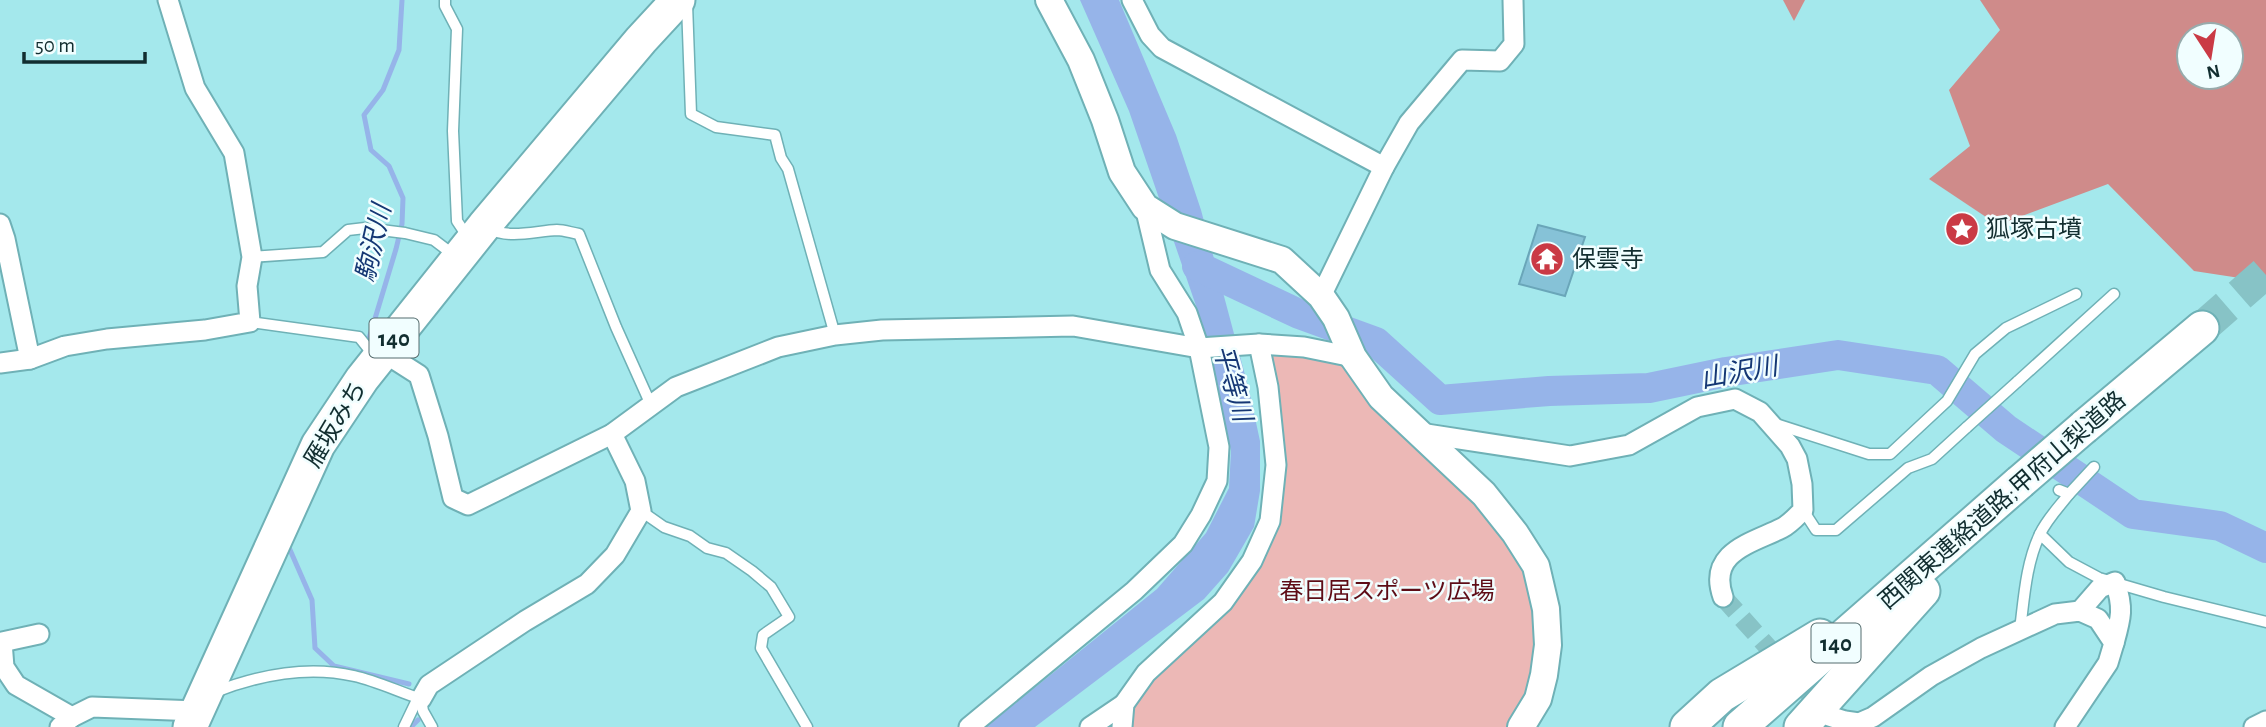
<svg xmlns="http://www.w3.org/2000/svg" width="2266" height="727" viewBox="0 0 2266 727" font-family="'Alegreya Sans','Noto Sans JP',sans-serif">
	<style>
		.green { fill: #ecb8b6 }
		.forest { fill: #cf8b8a; fill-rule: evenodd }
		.water { fill: #96b4e9 }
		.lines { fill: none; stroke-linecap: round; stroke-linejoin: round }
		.stream { stroke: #96b4e9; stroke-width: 5 }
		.river { stroke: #96b4e9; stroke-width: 30 }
		.building { fill: #86c2d7; stroke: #6aa6b9; stroke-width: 2 }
		.street-tunnel { stroke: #87c3c6; stroke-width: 19; stroke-dasharray: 19 10; stroke-linecap: butt }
		.highway-tunnel { stroke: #87c3c6; stroke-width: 33; stroke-dasharray: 33 17; stroke-linecap: butt }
		.lane-casing { stroke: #6fb1b6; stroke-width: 13 }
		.street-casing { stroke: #6fb1b6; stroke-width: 23 }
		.secondary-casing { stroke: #6fb1b6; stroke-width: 30 }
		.highway-casing { stroke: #6fb1b6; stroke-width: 37 }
		.lane { stroke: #fff; stroke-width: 10 }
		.street { stroke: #fff; stroke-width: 19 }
		.secondary { stroke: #fff; stroke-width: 26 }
		.highway { stroke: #fff; stroke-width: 33 }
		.lane-bridge-casing { stroke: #6fb1b6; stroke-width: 13; stroke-linecap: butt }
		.highway-bridge-casing { stroke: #6fb1b6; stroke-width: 37; stroke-linecap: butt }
		.lane-bridge { stroke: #fff; stroke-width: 10 }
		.highway-bridge { stroke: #fff; stroke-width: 33 }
		.labels { text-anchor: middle; stroke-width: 5; stroke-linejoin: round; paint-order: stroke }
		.shield { fill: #f1feff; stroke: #556c6e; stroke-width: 2 }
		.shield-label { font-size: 23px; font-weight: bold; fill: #122e30 }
		.poi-label { font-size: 24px; fill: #122e30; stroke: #f1feff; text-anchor: start }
		.street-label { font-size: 24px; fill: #122e30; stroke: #f1feff }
		.park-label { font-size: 24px; fill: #5e0c16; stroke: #f1feff }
		.water-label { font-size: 26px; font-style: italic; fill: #143774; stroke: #f1feff }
	</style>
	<rect width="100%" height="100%" fill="#a4e8ec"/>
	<path class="green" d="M1259 344 1353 357 1484 494 1546 609 1521 727H1122L1124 704 1252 561 1276 465Z"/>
	<g class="forest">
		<path d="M1783 0H1805L1794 21Z"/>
		<path d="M1980 0H2266V282L2194 271 2108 184 1998 225 1929 179 1970 146 1949 90 2000 30ZM2231 35V77H2189V35Z"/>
	</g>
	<path class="water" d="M1080 0H1119L1176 135 1201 210 1249 390 1260 441V491L1254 527 1228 572 1204 599 1035 727H986L1157 589 1206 533 1229 488 1231 451 1204 329 1129 111Z"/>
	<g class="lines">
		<g class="stream">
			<path d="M367 345 396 249 402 224 403 198 389 166 371 150 364 115 383 90 399 50 402 0"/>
			<path d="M287 543 312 600 315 648 334 666 409 684"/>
			<path d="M411 727 418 720"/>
		</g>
		<path class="river" d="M1197 266 1299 314 1376 342 1440 400 1549 391 1649 388 1726 372 1838 355 1937 370 2006 429 2133 514 2220 526 2266 548"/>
	</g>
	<path class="building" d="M1538 225 1585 237 1565 296 1519 284Z"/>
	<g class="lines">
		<path class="street-tunnel" d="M1723 597 1825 711"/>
		<path class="highway-tunnel" d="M2202 328 2266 272"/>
		<g class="lane-casing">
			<g id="lane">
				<path d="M445 0V6L457 29 453 131 457 221 467 236"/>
				<path d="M687 4 691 114 716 127 775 135 781 158 788 169 835 335"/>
				<path d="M490 229C509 239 536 231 557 230 564 230 572 233 579 234L616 327 651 405"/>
				<path d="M252 257 323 252 348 230 365 228 405 233 434 240 455 256"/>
				<path d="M250 322 359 337 371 352H376"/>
				<path d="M2017 382 2114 294"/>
				<path d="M1776 424 1869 454H1890L1947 401 1975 354 2006 328 2076 294"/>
				<path d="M2069 494 2094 467"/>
				<path d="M1803 510 1816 530H1836L1908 468 1932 459 1967 427"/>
				<path d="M641 511 664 527 690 536 707 548 726 553 752 571 771 587 789 617 763 635 761 648 807 727"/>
				<path d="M2040 534 2069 562 2099 578 2164 597 2266 622"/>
				<path d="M2020 630C2024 598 2026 563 2040 534 2047 519 2059 507 2069 494L2059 490"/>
				<path d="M215 692C259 675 307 665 354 676 377 681 399 692 421 699"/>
				<path d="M421 699 423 711 432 727"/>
				<path d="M404 727 416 702 421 699"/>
			</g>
		</g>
		<g class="street-casing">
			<g id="street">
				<path d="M1132 0 1150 35 1162 48 1384 167"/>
				<path d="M0 224 5 239 30 359"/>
				<path d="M1321 296 1384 167 1409 123 1462 60 1500 61 1514 44 1513 0"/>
				<path d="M383 352 419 375 438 436 453 498 468 505 612 434 676 387 778 347 835 335 882 330 1073 326 1199 348 1259 344 1304 347 1353 357"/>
				<path d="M0 363 30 359 65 346 107 339 205 330 250 322 247 286 252 257 234 153 195 88 168 0"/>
				<path d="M1420 433 1570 456 1629 445 1697 407 1735 399 1760 412 1790 446 1797 459 1802 484 1803 510C1797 516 1790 524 1782 528 1752 543 1707 552 1723 597"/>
				<path d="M2080 611 2100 588 2115 582C2124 608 2121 618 2114 643"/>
				<path d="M39 634 2 642 4 667 16 685 72 717"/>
				<path d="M421 699 429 685 525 621 587 584 615 555 641 511 635 481 612 434"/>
				<path d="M1829 716 1845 721 1859 723 1873 717 1931 676 1981 648 2055 614 2080 611 2098 619 2114 643 2108 663 2065 727"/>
				<path d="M60 727 72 717 92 707 197 711"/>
				<path d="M969 727 1134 591 1183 544 1201 515 1217 481 1219 447 1199 348 1187 313 1160 270 1145 207"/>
				<path d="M1090 727 1124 704"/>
				<path d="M1122 727 1124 704 1146 673 1223 602 1252 561 1270 521 1276 465 1268 387 1259 344"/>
				<path d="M2254 727 2266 721"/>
			</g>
		</g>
		<g class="secondary-casing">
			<path id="secondary" d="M1049 0 1081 60 1105 120 1122 172 1145 207 1175 226 1282 260 1321 296 1336 318 1353 357 1381 397 1484 494 1515 533 1536 566 1546 609 1548 645 1544 675 1538 699 1521 727"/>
		</g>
		<g class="highway-casing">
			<g id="highway">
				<path d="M2084 427 2202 328"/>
				<path d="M190 727 318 445 362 379 484 226 641 40 678 0"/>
				<path d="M1687 727 1722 695 1820 636"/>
				<path d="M1740 727 2020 482"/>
				<path d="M1801 727 1923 591"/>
			</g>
		</g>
		<use href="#lane" class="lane"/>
		<use href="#street" class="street"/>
		<use href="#secondary" class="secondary"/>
		<use href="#highway" class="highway"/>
		<g class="lane-bridge-casing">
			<path id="lane-bridge" d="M1967 427 2017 382"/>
		</g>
		<g class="highway-bridge-casing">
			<path id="highway-bridge" d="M2020 482 2084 427"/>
		</g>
		<use href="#lane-bridge" class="lane-bridge"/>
		<use href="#highway-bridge" class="highway-bridge"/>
	</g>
	<defs>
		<g id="sight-disc" transform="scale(1.75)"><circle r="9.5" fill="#ca3a45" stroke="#f1feff"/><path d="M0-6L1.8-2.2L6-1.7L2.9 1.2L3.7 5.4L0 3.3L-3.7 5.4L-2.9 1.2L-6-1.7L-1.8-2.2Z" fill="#fff"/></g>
		<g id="temple-disc" transform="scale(1.75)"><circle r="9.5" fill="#ca3a45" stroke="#f1feff"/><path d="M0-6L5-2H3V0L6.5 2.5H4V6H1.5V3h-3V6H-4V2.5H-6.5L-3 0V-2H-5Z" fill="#fff"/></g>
	</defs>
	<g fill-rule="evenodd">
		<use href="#sight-disc" x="1962" y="229"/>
		<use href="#temple-disc" x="1547" y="259"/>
	</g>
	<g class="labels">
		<g class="shield">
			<rect x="369.5" y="318.5" width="49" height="39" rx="5"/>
			<rect x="1811.5" y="623.5" width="49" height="39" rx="5"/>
		</g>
		<g class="shield-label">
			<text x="394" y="346">140</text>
			<text x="1836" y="651">140</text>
		</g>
		<g class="poi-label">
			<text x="1986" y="237">狐塚古墳</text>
			<text x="1572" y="267">保雲寺</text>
		</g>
		<g class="street-label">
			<text transform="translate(335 424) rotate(-59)" y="8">雁坂みち</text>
			<text transform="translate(2002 500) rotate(-41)" y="8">西関東連絡道路;甲府山梨道路</text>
		</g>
		<g class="park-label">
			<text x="1387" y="599">春日居スポーツ広場</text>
		</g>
		<g class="water-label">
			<text transform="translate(373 243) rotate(-77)" y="9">駒沢川</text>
			<text transform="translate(1739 372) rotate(-10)" y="9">山沢川</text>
			<text transform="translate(1233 383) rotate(74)" y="9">平等川</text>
		</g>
	</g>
	<g transform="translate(2210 56) rotate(168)"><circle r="33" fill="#f1feff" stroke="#98abac" stroke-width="2"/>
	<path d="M0-5L12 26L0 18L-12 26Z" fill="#ca3a45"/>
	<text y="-10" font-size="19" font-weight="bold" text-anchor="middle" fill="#122e30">N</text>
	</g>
	<path d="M24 52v10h121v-10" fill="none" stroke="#122e30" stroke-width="3.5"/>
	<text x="35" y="52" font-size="21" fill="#122e30" stroke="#f1feff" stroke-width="5" paint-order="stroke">50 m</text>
</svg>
